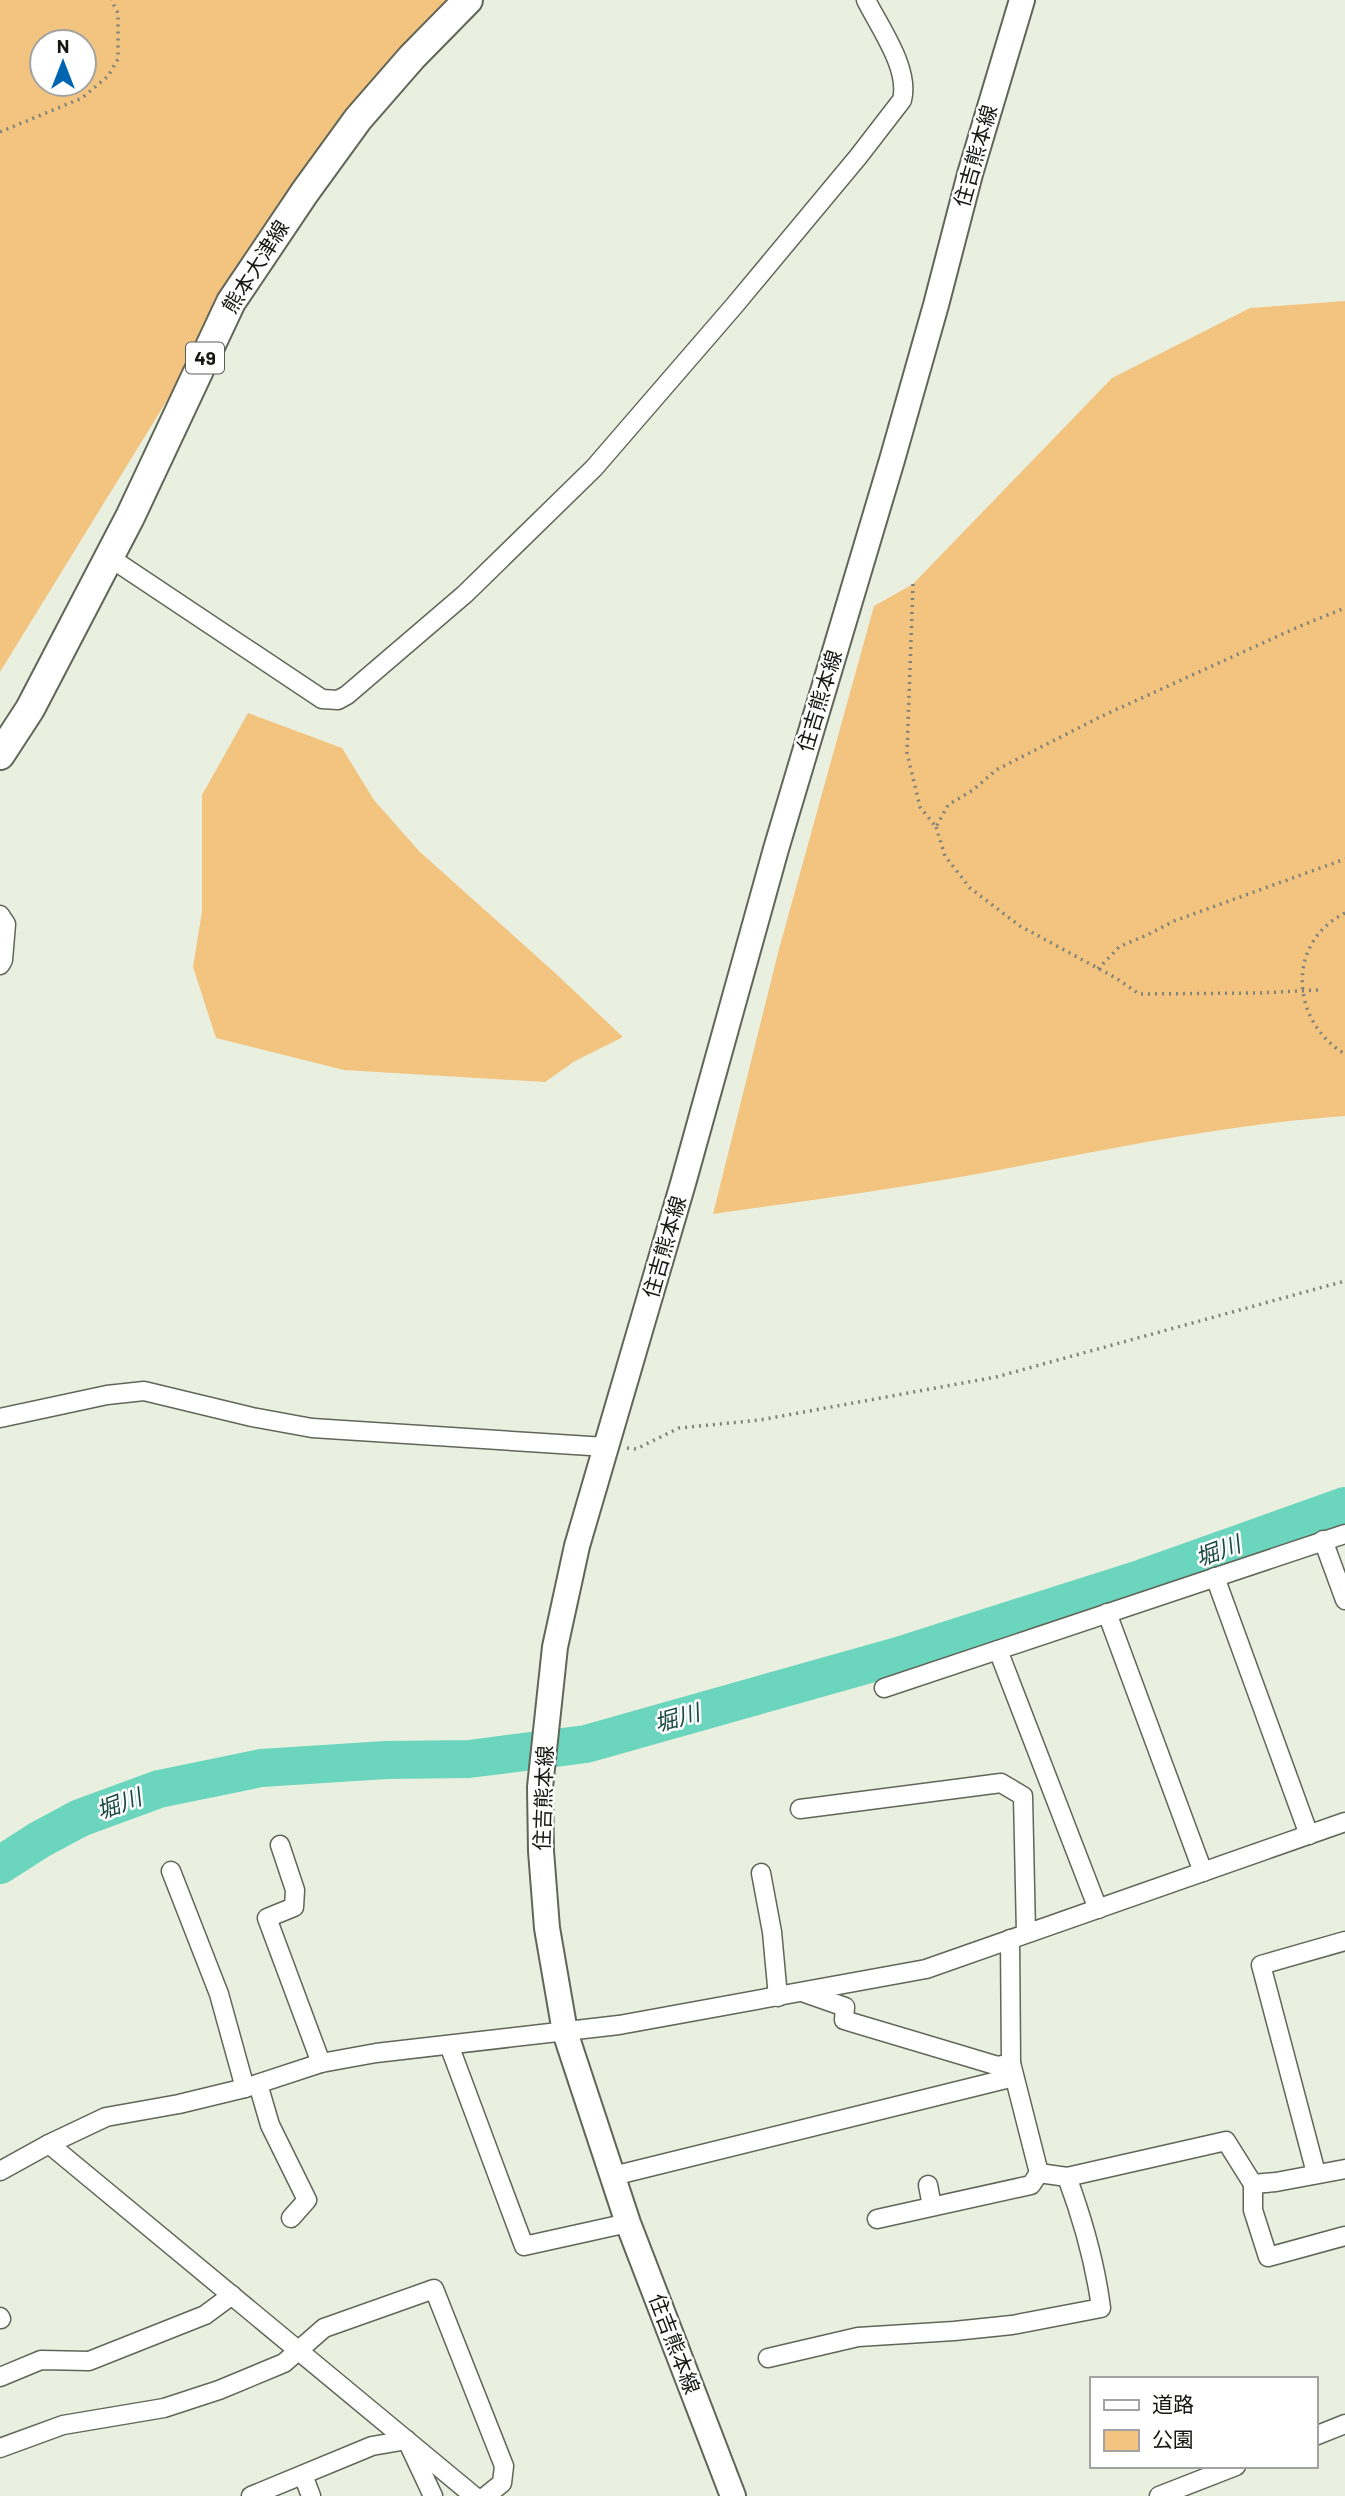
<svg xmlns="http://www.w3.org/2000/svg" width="1345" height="2496" viewBox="0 0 1345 2496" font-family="Barlow,'Noto Sans JP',sans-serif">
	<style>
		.green { fill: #f3c480; fill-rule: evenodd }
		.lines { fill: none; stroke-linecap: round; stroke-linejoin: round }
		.river { stroke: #6bd6bd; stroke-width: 38 }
		.minor-casing { stroke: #606658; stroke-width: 21 }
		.secondary-casing { stroke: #606658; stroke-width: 28 }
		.primary-casing { stroke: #606658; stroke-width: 32 }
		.path { stroke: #7f8379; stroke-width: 3.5; stroke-dasharray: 2 5; stroke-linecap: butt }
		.minor { stroke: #fff; stroke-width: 18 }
		.secondary { stroke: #fff; stroke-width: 24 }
		.primary { stroke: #fff; stroke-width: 28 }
		.labels { text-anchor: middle; stroke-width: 5; stroke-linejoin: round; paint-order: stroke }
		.shield { fill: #fff; stroke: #5c5d5a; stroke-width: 2 }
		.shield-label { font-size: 19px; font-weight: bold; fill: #161813 }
		.street-label { font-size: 21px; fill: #161813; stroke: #fff }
		.water-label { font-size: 23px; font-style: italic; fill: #1c4b41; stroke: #fff }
	</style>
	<rect width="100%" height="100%" fill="#e9f0e0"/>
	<g class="green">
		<path d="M0 0H446L321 150 0 672ZM42 42H84V84H42Z"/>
		<path d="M1345 301V1116C1217 1125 1091 1153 966 1176 882 1191 797 1202 713 1214L779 949 874 606 913 584 1112 378 1250 308Z"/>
		<path d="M248 713 342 748 374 800 419 851 554 972 623 1037 575 1061 545 1082 344 1070 216 1038 193 967 202 911V795Z"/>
	</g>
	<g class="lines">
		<path class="river" d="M0 1865 39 1840 80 1818 159 1789 261 1768 386 1760 469 1759 586 1744 898 1656 1143 1578 1345 1506"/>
		<g class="minor-casing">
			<g id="minor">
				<path d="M109 557 322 699 338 700 347 695 465 594 594 468 734 306 858 157 902 100C910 69 880 28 866 0"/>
				<path d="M0 915 6 924 3 960 0 965"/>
				<path d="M0 1418 107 1395 144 1391 252 1417 312 1428 606 1447"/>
				<path d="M1323 1540 1345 1600"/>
				<path d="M1215 1577 1309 1835"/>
				<path d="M1107 1613 1203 1872"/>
				<path d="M998 1650 1098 1909"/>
				<path d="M884 1688 1345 1534"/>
				<path d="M800 1809 1001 1783 1023 1796 1026 1933"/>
				<path d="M280 1845 295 1890 294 1907 267 1918 321 2063"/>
				<path d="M171 1871 219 1994 245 2088"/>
				<path d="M761 1873 772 1932 778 1997"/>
				<path d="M1010 1939 1011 2063"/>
				<path d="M805 1993 845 2007 844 2020 998 2066 1011 2063 1039 2173 1067 2177 1226 2141 1253 2184 1276 2182 1345 2169"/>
				<path d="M449 2045 524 2246 628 2223"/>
				<path d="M258 2084 270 2125 307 2200 291 2218"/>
				<path d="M49 2144 474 2496"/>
				<path d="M0 2171 49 2144 106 2117 179 2104 245 2088 321 2063 376 2053 619 2025 926 1969 1345 1822"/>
				<path d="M1316 2173 1261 1965 1345 1941"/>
				<path d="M613 2176 1014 2077"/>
				<path d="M1253 2184V2210L1268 2257 1345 2236"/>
				<path d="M928 2185 932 2206"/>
				<path d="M877 2219 1031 2185 1039 2173"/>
				<path d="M0 2317 1 2319"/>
				<path d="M768 2358 858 2337 954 2331 1012 2325 1101 2308C1095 2262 1083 2220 1067 2177"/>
				<path d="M0 2377 41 2360 89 2361 205 2315 232 2295"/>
				<path d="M1315 2436 1345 2424"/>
				<path d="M410 2447 433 2496"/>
				<path d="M0 2448 63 2425 164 2408 219 2390 284 2363 324 2328 434 2289 504 2466 502 2483 486 2496"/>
				<path d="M303 2475 311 2496"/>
				<path d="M251 2496 372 2446 407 2440"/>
				<path d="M1159 2496 1236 2466"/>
			</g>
		</g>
		<g class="secondary-casing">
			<path id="secondary" d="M733 2496 628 2223 565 2032 547 1928 541 1851 540 1787 555 1647 577 1546 684 1180 776 849 892 460 936 305 970 174 1022 0"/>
		</g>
		<g class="primary-casing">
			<path id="primary" d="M0 755 30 709 130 517 231 302 305 192 358 119 412 57 468 0"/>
		</g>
		<g class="path">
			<path d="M0 132 82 98 108 76 118 59V13L111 0"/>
			<path d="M913 584 907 753 920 807 936 827 948 805 973 790 996 770 1102 716 1298 627 1345 608"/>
			<path d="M936 827 945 856 970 888 1020 926 1116 978 1139 994 1259 993 1318 990"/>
			<path d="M1345 913C1285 943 1291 1022 1345 1054"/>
			<path d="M1098 969 1119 947 1149 934 1174 921 1345 859"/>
			<path d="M627 1448 636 1449 679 1428 760 1420 996 1377 1345 1281"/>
		</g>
		<use href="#minor" class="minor"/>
		<use href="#secondary" class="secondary"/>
		<use href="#primary" class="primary"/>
	</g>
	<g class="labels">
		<rect class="shield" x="186" y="342.5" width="38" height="31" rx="5"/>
		<g class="shield-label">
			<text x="205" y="365">49</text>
		</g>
		<g class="street-label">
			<text transform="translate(976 156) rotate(-74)" y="7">住吉熊本線</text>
			<text transform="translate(256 267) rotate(-58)" y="7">熊本大津線</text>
			<text transform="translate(820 701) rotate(-73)" y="7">住吉熊本線</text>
			<text transform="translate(665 1247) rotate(-74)" y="7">住吉熊本線</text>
			<text transform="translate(544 1798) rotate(-88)" y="7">住吉熊本線</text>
			<text transform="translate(674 2344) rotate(69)" y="7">住吉熊本線</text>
		</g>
		<g class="water-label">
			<text transform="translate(1218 1551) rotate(-20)" y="8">堀川</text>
			<text transform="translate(677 1718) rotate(-16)" y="8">堀川</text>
			<text transform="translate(119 1804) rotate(-20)" y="8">堀川</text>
		</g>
	</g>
	<rect x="1090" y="2377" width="228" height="91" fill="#ffffff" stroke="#a2a3a1" stroke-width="2"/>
	<rect x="1104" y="2400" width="35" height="10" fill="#ffffff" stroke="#a2a3a1" stroke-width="2"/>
	<text x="1152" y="2412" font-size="21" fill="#161813">道路</text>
	<rect x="1104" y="2430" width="35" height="21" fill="#f3c480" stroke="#a2a3a1" stroke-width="2"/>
	<text x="1152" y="2447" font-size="21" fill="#161813">公園</text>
	<g transform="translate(63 63)"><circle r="33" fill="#ffffff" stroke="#a2a3a1" stroke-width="2"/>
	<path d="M0-5L12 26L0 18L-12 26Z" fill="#0065b1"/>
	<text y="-10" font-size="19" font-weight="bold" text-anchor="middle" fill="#161813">N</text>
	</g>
</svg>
